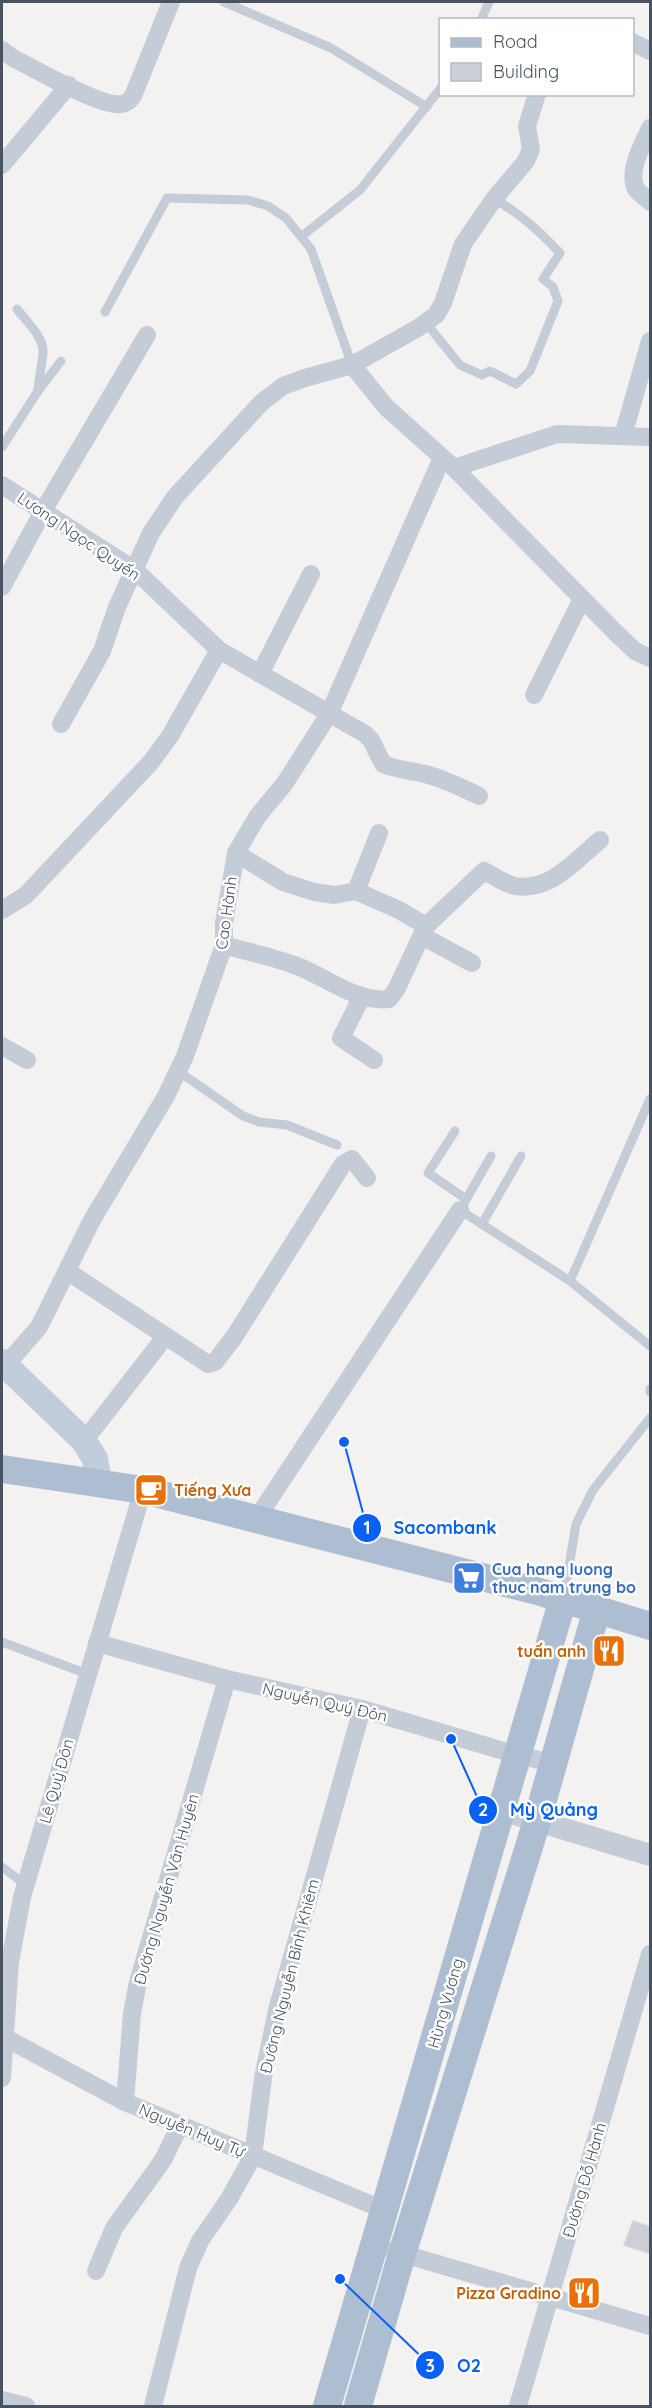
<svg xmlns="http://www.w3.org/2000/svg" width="652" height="2408" viewBox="0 0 652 2408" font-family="Quicksand,sans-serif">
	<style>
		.building { fill: #cdcfd7; stroke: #d4d6dd; stroke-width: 1.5 }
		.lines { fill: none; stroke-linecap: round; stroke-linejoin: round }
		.service { stroke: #c4ccd7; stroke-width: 9 }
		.minor { stroke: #c4ccd7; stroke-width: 18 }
		.tertiary { stroke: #c4ccd7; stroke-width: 22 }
		.secondary { stroke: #c2cddb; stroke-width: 26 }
		.primary { stroke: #aebed2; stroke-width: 28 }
		.labels { text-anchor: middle; stroke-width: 5; stroke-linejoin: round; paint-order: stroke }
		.street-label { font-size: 16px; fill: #475361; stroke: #fff }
		.food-label { font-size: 16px; font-weight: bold; fill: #c56008; stroke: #fff; text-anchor: end }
		.shop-label { font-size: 16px; font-weight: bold; fill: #366cbe; stroke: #fff; text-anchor: start }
		.leader { fill: none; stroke: #0861f7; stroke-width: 2 }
		.callout-dot { fill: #0861f7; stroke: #fff; stroke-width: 2 }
		.mark-label { font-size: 18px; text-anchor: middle; font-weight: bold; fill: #fff }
		.callout-label { font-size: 18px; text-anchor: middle; font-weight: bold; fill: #0861f7; stroke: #fff; stroke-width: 5; stroke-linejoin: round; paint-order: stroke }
	</style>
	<rect width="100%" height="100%" fill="#f4f1f1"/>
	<path class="building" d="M633 2221 651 2227V2254L624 2245Z"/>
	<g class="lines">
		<g class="service">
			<path d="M224 2 331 48 427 107"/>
			<path d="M481 20 489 2"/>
			<path d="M302 236 360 190 440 89"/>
			<path d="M17 309C25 320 41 334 43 349 44 356 38 381 38 391"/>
			<path d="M105 312 167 198 248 200 268 206 286 218 311 249 352 365"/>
			<path d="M426 323 460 365 482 375 490 371 516 384 530 371 558 301 553 287 543 279 560 253C540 232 520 213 494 199"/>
			<path d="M2 447 38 391 61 361"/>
			<path d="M178 1071 243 1116 259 1122 287 1125 337 1145"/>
			<path d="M455 1131 428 1173 466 1199"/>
			<path d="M491 1156 460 1210 570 1281 650 1346"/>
			<path d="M482 1224 521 1156"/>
			<path d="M570 1281 650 1099"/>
			<path d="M650 1389V1392"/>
			<path d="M564 1597 576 1524 593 1490 650 1418"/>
			<path d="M2 1642 87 1674"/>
			<path d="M2 1867 26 1885"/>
		</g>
		<g class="minor">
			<path d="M632 42 650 51"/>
			<path d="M2 50 13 58C33 68 102 108 121 104 126 104 130 100 133 96L171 2"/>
			<path d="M650 128C643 144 627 171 636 189 639 193 646 198 650 202"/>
			<path d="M2 165 69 85"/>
			<path d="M352 365 386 407 454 468 615 632 635 651 650 658"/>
			<path d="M623 436 650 341"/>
			<path d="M454 468 557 434 650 437"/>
			<path d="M2 485 135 570 219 650 365 734 371 740 383 764C397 770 410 770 425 774 444 779 461 787 479 796"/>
			<path d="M2 587 43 511 147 335"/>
			<path d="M260 674 311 574"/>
			<path d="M534 695 582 599"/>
			<path d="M61 724 102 651 117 607 151 533 175 497 261 403 283 386 305 378 352 365 418 328 436 315 443 303 463 244 494 199 526 161 531 149 527 126 537 94"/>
			<path d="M236 853 283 882 314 892 334 895 356 891 399 910 426 926 484 871C494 876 505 884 515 886 550 892 576 860 600 840"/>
			<path d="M356 891 379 833"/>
			<path d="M2 910 26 895 151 762 170 736 219 650"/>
			<path d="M422 936 472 963"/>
			<path d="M224 945C248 952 273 957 297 966 326 977 357 1003 389 999L396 990 426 926"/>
			<path d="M362 996 341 1038 374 1060"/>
			<path d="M2 1046 27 1060"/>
			<path d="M67 1271 208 1364 215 1362 234 1337 343 1164 352 1159 367 1178"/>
			<path d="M5 1366 39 1327 92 1220 166 1096 185 1056 224 945V923L236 853 257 817 285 783 329 714 442 458"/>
			<path d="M84 1441 165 1337"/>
			<path d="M257 1518 460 1210"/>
			<path d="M97 1643 227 1679 362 1709 517 1755 552 1763"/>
			<path d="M2 2036 125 2102 384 2210"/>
			<path d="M2 2078 10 1962 22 1897 143 1490"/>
			<path d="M125 2102 132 2013 138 1982 227 1679"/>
			<path d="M393 2251 650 2326"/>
			<path d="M96 2271 114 2228 163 2160 180 2125"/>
			<path d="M2 2400 26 2406"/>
			<path d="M153 2406 188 2268 200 2241 229 2199 253 2156 263 2078 277 2010 362 1709"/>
			<path d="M518 2406 650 1954"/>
		</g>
		<path class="tertiary" d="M501 1810 650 1855"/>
		<path class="secondary" d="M2 1362 84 1441 95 1459 99 1483"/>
		<g class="primary">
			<path d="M2 1469 143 1490 537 1591 650 1626"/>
			<path d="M327 2406 563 1599"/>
			<path d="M358 2406 402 2254 537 1821 597 1609"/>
		</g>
	</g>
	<defs>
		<g id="cafe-square" transform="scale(1.725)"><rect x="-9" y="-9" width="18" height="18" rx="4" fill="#e8710a" stroke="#fff"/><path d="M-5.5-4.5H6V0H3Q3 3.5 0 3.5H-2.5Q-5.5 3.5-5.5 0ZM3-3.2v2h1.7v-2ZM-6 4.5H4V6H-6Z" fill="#fff"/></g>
		<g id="supermarket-square" transform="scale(1.725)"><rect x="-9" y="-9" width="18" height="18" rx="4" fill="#3f7fe0" stroke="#fff"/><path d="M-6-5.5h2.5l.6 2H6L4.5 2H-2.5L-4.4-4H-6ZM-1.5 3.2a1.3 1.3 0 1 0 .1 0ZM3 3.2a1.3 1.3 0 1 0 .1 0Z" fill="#fff"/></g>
		<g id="restaurant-square" transform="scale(1.725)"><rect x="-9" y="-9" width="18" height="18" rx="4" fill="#e8710a" stroke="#fff"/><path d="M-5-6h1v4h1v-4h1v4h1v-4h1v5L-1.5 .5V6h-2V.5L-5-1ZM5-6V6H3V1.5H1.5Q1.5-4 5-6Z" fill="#fff"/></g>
	</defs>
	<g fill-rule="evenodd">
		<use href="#cafe-square" x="151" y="1490"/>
		<use href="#supermarket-square" x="469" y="1578"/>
		<use href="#restaurant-square" x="609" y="1651"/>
		<use href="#restaurant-square" x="584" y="2293"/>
	</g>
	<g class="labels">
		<g class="street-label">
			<text transform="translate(79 536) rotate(34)" y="6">Lương Ngọc Quyến</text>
			<text transform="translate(226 913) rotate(-82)" y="6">Cao Hành</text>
			<text transform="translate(325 1702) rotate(13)" y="6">Nguyễn Quý Đôn</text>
			<text transform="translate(56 1781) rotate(-74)" y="6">Lê Quý Đôn</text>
			<text transform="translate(166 1889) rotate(-74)" y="6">Đường Nguyễn Văn Huyên</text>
			<text transform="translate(289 1976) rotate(-76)" y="6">Đường Nguyễn Bỉnh Khiêm</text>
			<text transform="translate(445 2003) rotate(-74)" y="6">Hùng Vương</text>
			<text transform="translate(192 2130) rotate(23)" y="6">Nguyễn Huy Tự</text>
			<text transform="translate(584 2180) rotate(-74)" y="6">Đường Đỗ Hành</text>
		</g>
		<g class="food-label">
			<text x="174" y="1496" text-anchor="start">Tiếng Xưa</text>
			<text x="586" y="1657">tuấn anh</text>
			<text x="561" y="2299">Pizza Gradino</text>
		</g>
		<g class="shop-label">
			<text x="492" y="1575">Cua hang luong<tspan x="492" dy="18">thuc nam trung bo</tspan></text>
		</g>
	</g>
	<path class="leader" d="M344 1442L367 1528M451 1739L483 1810M340 2279L430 2365"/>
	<g class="callout-dot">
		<circle cx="344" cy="1442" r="6"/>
		<circle cx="451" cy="1739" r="6"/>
		<circle cx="340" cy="2279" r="6"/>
		<circle cx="367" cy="1528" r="15"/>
		<circle cx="483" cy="1810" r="15"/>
		<circle cx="430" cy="2365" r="15"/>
	</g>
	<g class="mark-label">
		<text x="367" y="1534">1</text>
		<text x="483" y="1816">2</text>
		<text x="430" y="2372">3</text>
	</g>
	<g class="callout-label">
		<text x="445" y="1534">Sacombank</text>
		<text x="554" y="1816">Mỳ Quảng</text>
		<text x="469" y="2372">O2</text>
	</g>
	<rect width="652" height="2408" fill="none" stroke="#475361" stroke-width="6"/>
	<rect x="439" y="18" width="195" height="78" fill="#ffffff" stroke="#b5bac0" stroke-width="1.5"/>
	<rect x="451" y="38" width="30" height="9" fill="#aebed2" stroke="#b5bac0" stroke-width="1.5"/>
	<text x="493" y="48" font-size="18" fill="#475361">Road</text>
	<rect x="451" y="63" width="30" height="18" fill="#cdcfd7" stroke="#b5bac0" stroke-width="1.5"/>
	<text x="493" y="78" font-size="18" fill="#475361">Building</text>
</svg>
